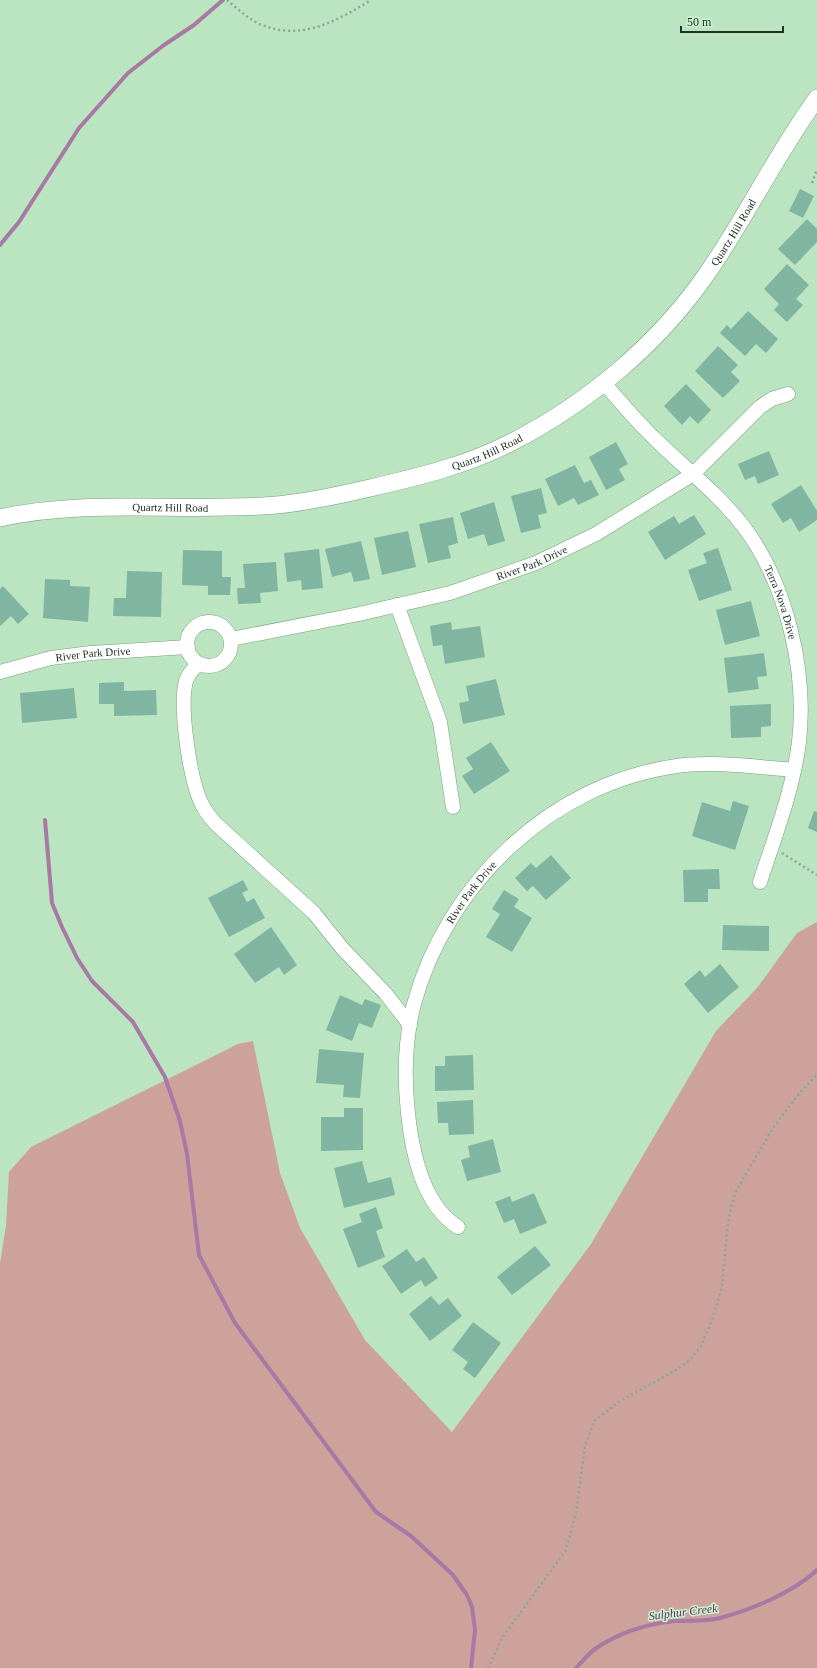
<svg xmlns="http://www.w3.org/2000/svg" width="817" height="1668" viewBox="0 0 817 1668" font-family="Georgia,serif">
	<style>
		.green { fill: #cda29b }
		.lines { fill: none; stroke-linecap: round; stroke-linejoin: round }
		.stream { stroke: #a779a4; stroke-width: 4 }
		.building { fill: #80b6a1 }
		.minor-casing { stroke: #789f7e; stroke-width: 15 }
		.tertiary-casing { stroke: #789f7e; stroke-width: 18 }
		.path { stroke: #88a98d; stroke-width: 2.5; stroke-dasharray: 2 3; stroke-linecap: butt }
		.minor { stroke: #fff; stroke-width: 14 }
		.tertiary { stroke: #fff; stroke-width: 17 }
		.labels { text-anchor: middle; stroke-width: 3; stroke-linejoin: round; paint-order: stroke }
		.street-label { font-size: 11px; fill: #203023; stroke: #c8f1ce }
		.water-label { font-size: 12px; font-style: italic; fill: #642b62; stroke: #c8f1ce }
	</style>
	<rect width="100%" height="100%" fill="#bbe4c1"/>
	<path class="green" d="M817 922V1668H0V1264L6 1225 9 1172 31 1147 238 1044 253 1041 280 1173 300 1228 365 1340 452 1432 591 1244 716 1031 757 988 797 933Z"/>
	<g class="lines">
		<g class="stream">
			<path d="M0 245 19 222 79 128 128 73 164 45 194 25 223 0"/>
			<path d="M45 820 52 903 62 927 77 958 92 981 133 1022 165 1077 180 1121 187 1154 199 1255 235 1323 376 1512 411 1536 453 1575 467 1595 472 1607 475 1630 471 1668"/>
			<path d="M576 1668C582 1662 588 1654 595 1649 618 1633 647 1624 675 1621 690 1620 705 1622 720 1618 751 1610 794 1592 817 1570"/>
		</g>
	</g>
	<g class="building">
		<path d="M800 189 814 196 803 218 789 211Z"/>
		<path d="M807 219 817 229V242L795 265 778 249Z"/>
		<path d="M787 264 809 285 796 299 803 305 787 322 774 310 779 304 764 289Z"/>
		<path d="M748 311 778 339 766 353 756 344 745 356 720 333 727 325 731 329Z"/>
		<path d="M718 346 738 365 731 372 740 381 723 398 695 371Z"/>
		<path d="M686 384 711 410 698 424 690 416 682 425 664 406Z"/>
		<path d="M616 442 628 464 619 469 625 480 606 490 589 457Z"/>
		<path d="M769 451 779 475 758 484 755 476 745 480 738 464Z"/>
		<path d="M575 465 584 483 591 480 599 495 578 505 574 498 558 506 545 479Z"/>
		<path d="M801 485 817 511V520L799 532 791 518 783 523 771 504Z"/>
		<path d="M541 488 547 513 538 515 541 528 521 533 511 496Z"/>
		<path d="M494 502 505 541 488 546 484 534 468 539 460 513Z"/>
		<path d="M694 515 706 534 665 560 648 532 674 516 679 524Z"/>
		<path d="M453 517 458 543 448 546 451 558 428 563 419 524Z"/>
		<path d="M408 531 416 567 382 575 374 538Z"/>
		<path d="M361 541 370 579 354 582 351 572 332 577 325 549Z"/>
		<path d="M718 548 732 590 699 601 688 570 707 563 703 553Z"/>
		<path d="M319 549 323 588 302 590 301 580 287 582 284 553Z"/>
		<path d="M183 550 222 551V577H231L230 595H208V586L182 585Z"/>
		<path d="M276 562 278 591 260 593 261 603 238 604 237 588H245L243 564Z"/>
		<path d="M127 571 162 572 161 617 113 616 114 598H126Z"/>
		<path d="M45 579 70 580V586L90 587 88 622 43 618Z"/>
		<path d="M3 586 29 614 18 624 11 616 0 626V589Z"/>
		<path d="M751 601 760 636 725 645 716 610Z"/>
		<path d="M451 622 452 630 480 626 485 657 445 664 442 645 433 646 430 626Z"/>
		<path d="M764 653 767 676 757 677 759 689 728 693 724 658Z"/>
		<path d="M496 679 505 715 463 724 459 703 469 701 466 686Z"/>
		<path d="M124 682V691L156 690 157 715 114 716V704H99V683Z"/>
		<path d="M74 688 77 718 22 723 20 693Z"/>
		<path d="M771 704V726L761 727V737L731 738 730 706Z"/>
		<path d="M491 742 510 771 474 794 462 776 473 769 466 758Z"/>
		<path d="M733 801 749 806 735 850 692 836 702 802 730 811Z"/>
		<path d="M814 811 817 812V832L808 828Z"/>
		<path d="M551 855 571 878 546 900 533 886 527 891 515 878 531 863 536 868Z"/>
		<path d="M719 869 720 889H708V902H684L683 870Z"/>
		<path d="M243 880 248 890 242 893 247 902 254 898 265 918 229 937 208 898Z"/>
		<path d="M504 890 519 899 514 907 532 918 512 952 486 937 500 914 492 909Z"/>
		<path d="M723 925 769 926V951L722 950Z"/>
		<path d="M271 927 297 965 284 975 279 967 255 983 234 954Z"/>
		<path d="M720 964 739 987 708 1013 684 984 700 970 705 977Z"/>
		<path d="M340 995 362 1005 365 999 381 1005 372 1028 359 1023 352 1041 326 1030Z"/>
		<path d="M319 1049 364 1053 360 1098 343 1097 344 1085 316 1083Z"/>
		<path d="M473 1055 474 1090 435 1091V1066H445V1056Z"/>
		<path d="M473 1100 474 1134 449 1135 448 1123H438L437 1102Z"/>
		<path d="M344 1108H363V1150L321 1151V1117H344Z"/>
		<path d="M493 1139 501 1172 467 1181 461 1160 470 1157 468 1146Z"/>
		<path d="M362 1161 368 1183 391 1177 395 1195 344 1208 334 1168Z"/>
		<path d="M534 1193 547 1223 520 1234 514 1219 504 1223 495 1202 510 1196 512 1202Z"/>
		<path d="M376 1207 383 1228 376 1231 385 1257 358 1268 343 1229 362 1222 359 1214Z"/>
		<path d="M535 1246 551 1265 512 1295 497 1277Z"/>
		<path d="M407 1249 416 1262 424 1257 438 1278 425 1287 421 1280 401 1294 382 1266Z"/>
		<path d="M431 1296 439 1305 448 1298 462 1316 430 1341 409 1314Z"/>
		<path d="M473 1322 501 1343 475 1378 463 1369 468 1362 452 1350Z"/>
	</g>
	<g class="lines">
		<g class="minor-casing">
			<g id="minor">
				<path id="s1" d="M603 382C619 400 635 420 652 436 682 466 718 493 744 527 787 585 807 671 799 742 793 790 775 836 760 882"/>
				<path d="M397 605 440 722 453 807"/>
				<circle cx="209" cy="644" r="22"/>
				<path id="s2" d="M231 639 359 614 450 593 536 563 596 534 693 474 760 407 772 399 788 394"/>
				<path d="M198 664C193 669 188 674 186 681 179 707 190 785 204 808 207 814 211 818 215 823L314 913 342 948 386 994 410 1025"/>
				<path id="s3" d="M0 672 51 658 91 653 188 647"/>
				<path id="s4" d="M458 1227C422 1204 412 1152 408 1113 404 1077 405 1039 414 1004 447 883 552 783 677 766 715 761 755 767 794 770"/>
			</g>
		</g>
		<g class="tertiary-casing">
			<g id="tertiary">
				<path id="s5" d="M0 518C92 498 185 513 277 505 309 502 340 495 370 488 418 477 468 465 512 442 588 403 658 344 706 275 746 218 776 154 817 98"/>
			</g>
		</g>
		<g class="path">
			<path d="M227 0C238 9 249 20 262 25 302 41 337 21 371 0"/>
			<path d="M812 183 817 169"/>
			<path d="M782 853 817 875"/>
			<path d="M488 1668 502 1638 566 1550 576 1513 585 1445 594 1421 620 1401 676 1370 691 1359 701 1346 712 1320 722 1287 727 1232 731 1207 737 1189 773 1128 802 1090 817 1075"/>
		</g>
		<use href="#minor" class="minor"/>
		<use href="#tertiary" class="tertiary"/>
	</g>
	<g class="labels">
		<g class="street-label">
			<text dy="4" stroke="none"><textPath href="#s5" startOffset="831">Quartz Hill Road</textPath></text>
			<text dy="4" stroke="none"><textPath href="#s5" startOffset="495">Quartz Hill Road</textPath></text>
			<text dy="4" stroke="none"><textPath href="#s5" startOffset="171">Quartz Hill Road</textPath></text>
			<text dy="4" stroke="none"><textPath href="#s2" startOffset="311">River Park Drive</textPath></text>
			<text dy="4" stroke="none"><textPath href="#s1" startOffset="287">Terra Nova Drive</textPath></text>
			<text dy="4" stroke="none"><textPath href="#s3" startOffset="95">River Park Drive</textPath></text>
			<text dy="4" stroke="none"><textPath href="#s4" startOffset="365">River Park Drive</textPath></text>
		</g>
		<g class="water-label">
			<text transform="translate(683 1612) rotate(-7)" y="4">Sulphur Creek</text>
		</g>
	</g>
	<path d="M681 26v6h102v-6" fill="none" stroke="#203023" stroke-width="2"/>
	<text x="687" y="26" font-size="12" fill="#203023" stroke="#c8f1ce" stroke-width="3" paint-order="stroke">50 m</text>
</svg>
